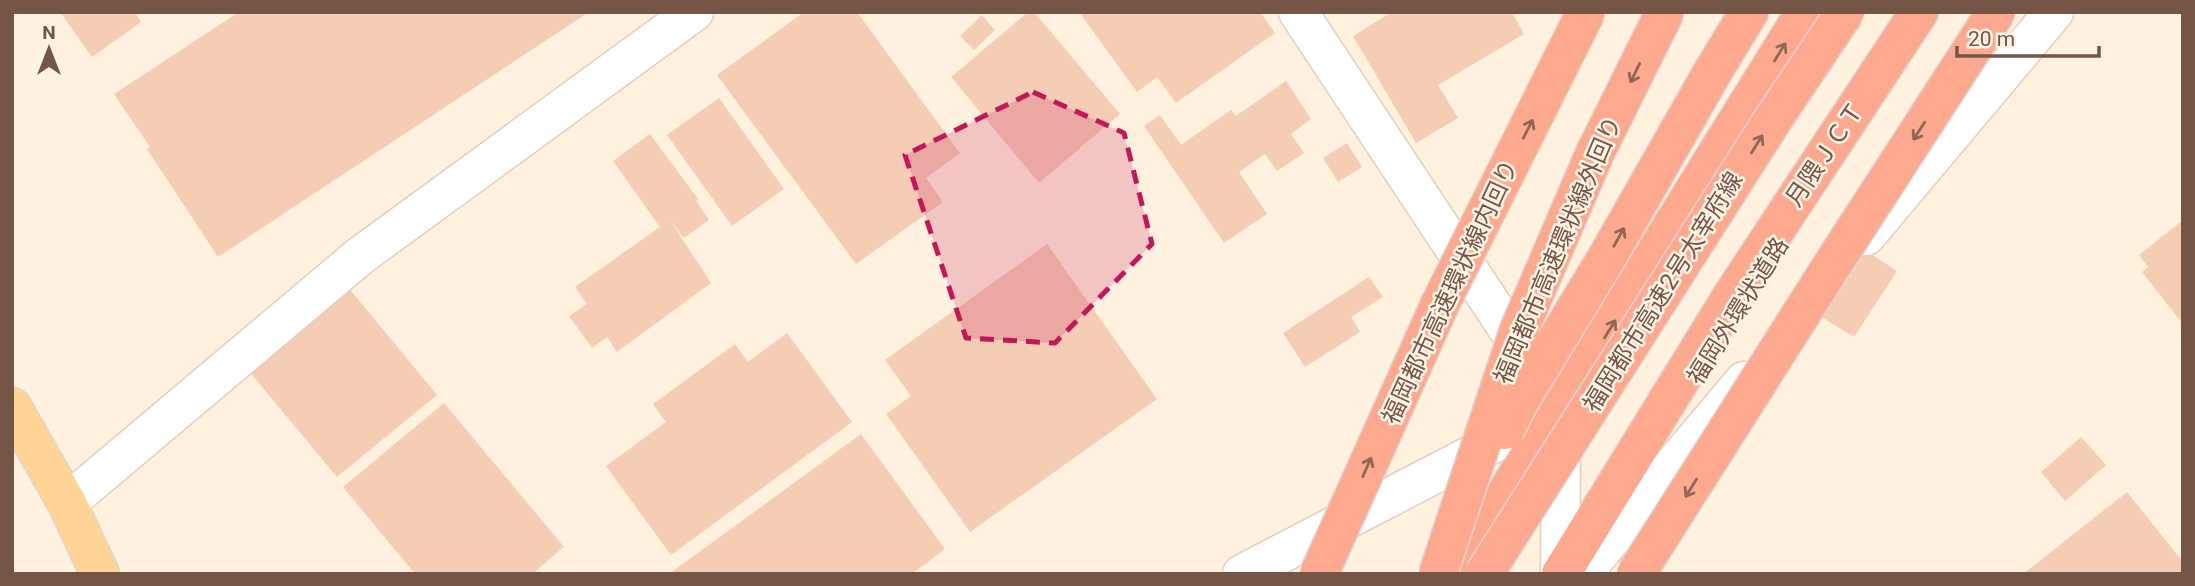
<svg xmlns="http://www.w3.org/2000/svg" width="2195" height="586" viewBox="0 0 2195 586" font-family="Roboto,'Noto Sans JP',sans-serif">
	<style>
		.building { fill: #f5ccb4 }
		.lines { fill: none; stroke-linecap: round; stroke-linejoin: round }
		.minor-casing { stroke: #e4cebd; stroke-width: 41 }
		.major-casing { stroke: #ded6d2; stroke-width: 41 }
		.highway-casing { stroke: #ded6d2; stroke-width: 41 }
		.minor { stroke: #fff; stroke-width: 38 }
		.major { stroke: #ffd494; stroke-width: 38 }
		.highway { stroke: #fda990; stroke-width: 38 }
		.highway-bridge-casing { stroke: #ded6d2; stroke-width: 41; stroke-linecap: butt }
		.highway-bridge { stroke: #fda990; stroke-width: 38 }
		.oneway { stroke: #906654 }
		.marked { fill: #c2185b; fill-opacity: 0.2; stroke: #c2185b; stroke-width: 5; stroke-dasharray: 14 9; stroke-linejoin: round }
		.labels { text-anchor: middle; stroke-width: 5; stroke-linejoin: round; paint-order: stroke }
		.street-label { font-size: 24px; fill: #755545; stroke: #fff4e6 }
	</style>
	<rect width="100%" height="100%" fill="#fef1de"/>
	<g class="building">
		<path d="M60 12H135L141 22 92 57Z"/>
		<path d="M239 12H589L218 257 147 149 150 147 114 94Z"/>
		<path d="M804 12H857L960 153 926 178 943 202 856 264 717 75Z"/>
		<path d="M1028 12H1034L1120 114 1039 183 951 77Z"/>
		<path d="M1079 12H1260L1275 33 1176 103 1157 77 1137 92Z"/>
		<path d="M1388 12H1512L1524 34 1438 85 1458 118 1416 143 1353 36 1389 14Z"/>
		<path d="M982 15 995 30 974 50 960 36Z"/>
		<path d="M1286 81 1311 119 1291 134 1304 153 1277 171 1265 154 1239 172 1267 214 1224 243 1144 126 1160 115 1181 145 1231 110 1236 116Z"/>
		<path d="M719 98 784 189 732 226 667 135Z"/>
		<path d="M650 134 698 199 696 201 709 220 684 238 670 220 711 283 617 352 607 337 592 348 569 316 587 304 575 287 660 227 613 161Z"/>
		<path d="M1347 143 1362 167 1338 182 1323 158Z"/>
		<path d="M2183 220V324L2142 272 2148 267 2139 255Z"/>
		<path d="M1837 232 1897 271 1854 337 1794 300Z"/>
		<path d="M1047 244 1157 399 970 532 886 414 911 396 885 360Z"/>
		<path d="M1369 277 1383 297 1351 317 1360 332 1305 367 1283 333Z"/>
		<path d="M343 281 437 395 337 477 243 364Z"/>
		<path d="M787 333 852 422 671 555 606 466 666 422 653 404 735 344 748 362Z"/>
		<path d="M444 403 564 547 532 574H415L343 487Z"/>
		<path d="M861 434 945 549 912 574H669Z"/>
		<path d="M2081 437 2106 465 2065 501 2041 472Z"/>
		<path d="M2127 492 2183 562V574H2023Z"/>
	</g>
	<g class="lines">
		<g class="minor-casing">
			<g id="minor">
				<path d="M1298 12 1531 364"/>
				<path d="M1866 236 2054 12"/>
				<path d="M67 503 360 256 694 12"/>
				<path d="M1242 574 1500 440"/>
				<path d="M1560 574 1561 439"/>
				<path d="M1582 574 1744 381"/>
			</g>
		</g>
		<g class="major-casing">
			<path id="major" d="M12 407 67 503 100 574"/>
		</g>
		<g class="highway-casing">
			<g id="highway">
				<path d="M1712 73 1749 12"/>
				<path d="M1456 574 1805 12"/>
				<path d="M1561 574 1732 296 1919 12"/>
			</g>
		</g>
		<use href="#minor" class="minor"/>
		<use href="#major" class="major"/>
		<use href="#highway" class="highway"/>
		<g class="highway-bridge-casing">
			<g id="highway-bridge">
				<path d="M1505 430 1520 400 1609 254 1712 73"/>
				<path d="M1319 574 1441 302 1586 12"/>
				<path d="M1438 574 1519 330 1595 153 1665 12"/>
				<path d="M1484 574 1772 121 1845 12"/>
				<path d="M1636 574 1829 270 1996 12"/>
			</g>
		</g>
		<use href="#highway-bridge" class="highway-bridge"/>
	</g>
	<defs><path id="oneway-shaft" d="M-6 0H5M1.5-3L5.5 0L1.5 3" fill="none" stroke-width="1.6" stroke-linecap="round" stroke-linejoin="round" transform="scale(1.75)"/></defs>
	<g class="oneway">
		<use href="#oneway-shaft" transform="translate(1780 52) rotate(-58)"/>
		<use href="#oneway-shaft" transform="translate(1635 73) rotate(116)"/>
		<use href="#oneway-shaft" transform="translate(1528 129) rotate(-63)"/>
		<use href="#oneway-shaft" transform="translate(1919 131) rotate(123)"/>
		<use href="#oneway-shaft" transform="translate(1757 144) rotate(-58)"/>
		<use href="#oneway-shaft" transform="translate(1619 237) rotate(-61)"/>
		<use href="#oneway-shaft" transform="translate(1610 329) rotate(-58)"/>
		<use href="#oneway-shaft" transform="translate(1367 467) rotate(-66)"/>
		<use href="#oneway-shaft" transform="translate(1691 488) rotate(122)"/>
	</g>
	<path class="marked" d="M1033 92 1124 133 1152 244 1055 343 966 338 905 155Z"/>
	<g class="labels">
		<g class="street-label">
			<text transform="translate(1825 154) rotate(-56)" y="8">月隈ＪＣＴ</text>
			<text transform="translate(1558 250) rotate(-67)" y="8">福岡都市高速環状線外回り</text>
			<text transform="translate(1450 292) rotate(-65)" y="8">福岡都市高速環状線内回り</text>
			<text transform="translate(1663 292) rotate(-58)" y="8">福岡都市高速2号太宰府線</text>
			<text transform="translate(1738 311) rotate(-58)" y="8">福岡外環状道路</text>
		</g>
	</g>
	<rect width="2195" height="586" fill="none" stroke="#755545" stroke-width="28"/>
	<g transform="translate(49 49)" stroke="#fff4e6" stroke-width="5" paint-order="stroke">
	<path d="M0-5L12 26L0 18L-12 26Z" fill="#755545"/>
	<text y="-10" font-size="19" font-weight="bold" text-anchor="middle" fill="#755545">N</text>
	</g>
	<path d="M1957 46v10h142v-10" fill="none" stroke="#755545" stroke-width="3.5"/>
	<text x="1968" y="46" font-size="21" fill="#755545" stroke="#fff4e6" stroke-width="5" paint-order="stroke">20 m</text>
</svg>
